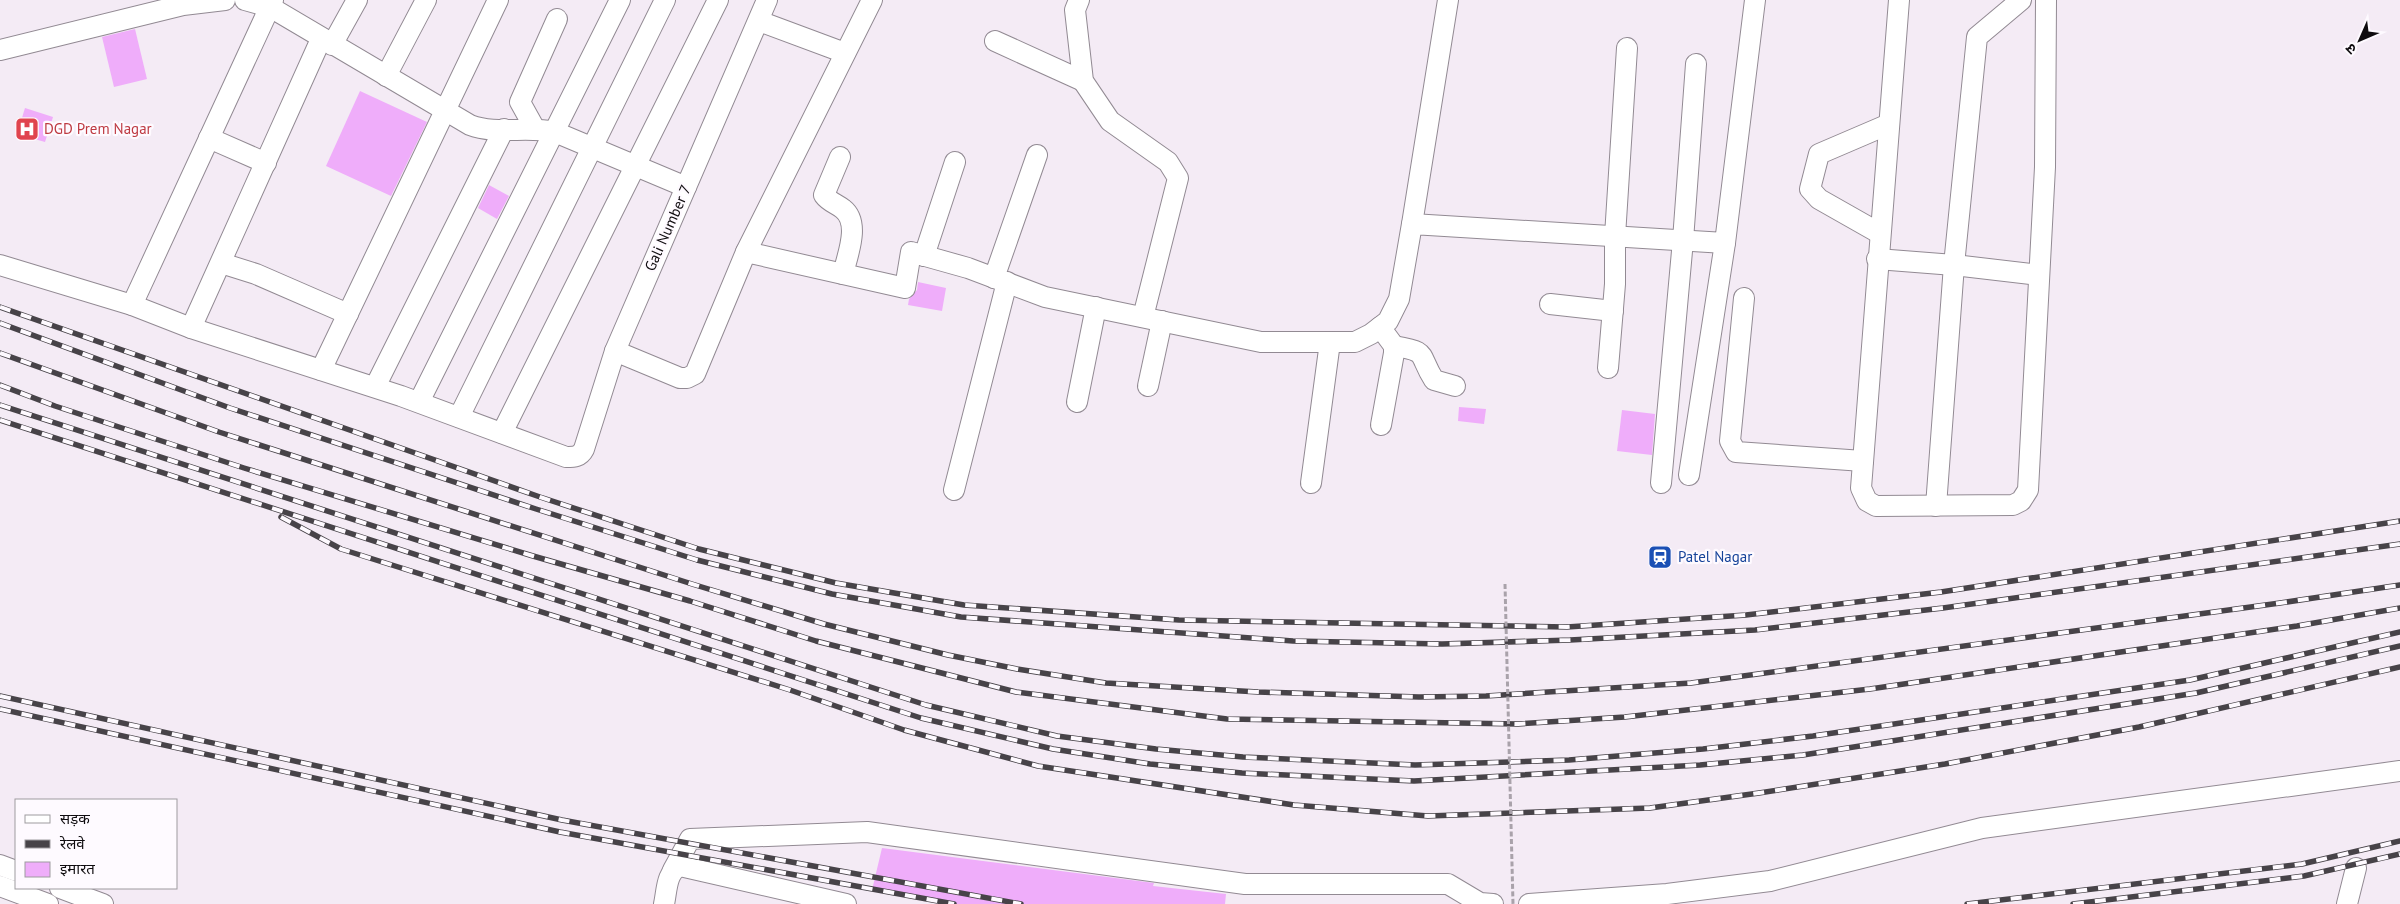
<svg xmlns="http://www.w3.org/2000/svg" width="2400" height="904" viewBox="0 0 2400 904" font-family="'PT Sans','Noto Sans Devanagari',sans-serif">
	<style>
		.building { fill: #efadfa }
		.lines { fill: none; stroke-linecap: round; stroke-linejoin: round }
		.minor-casing { stroke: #928a93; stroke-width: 22 }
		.minor { stroke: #fff; stroke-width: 20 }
		.rail-casing { stroke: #474348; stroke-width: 5.5 }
		.rail { stroke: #fefaff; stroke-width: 4; stroke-dasharray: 11; stroke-linecap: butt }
		.path-bridge { stroke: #a9a2aa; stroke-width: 3; stroke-dasharray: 5 2.5; stroke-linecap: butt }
		.labels { text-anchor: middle; stroke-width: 4.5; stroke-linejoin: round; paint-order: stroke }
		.health-label { font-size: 15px; fill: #be3a42; stroke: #fefaff; text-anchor: start }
		.street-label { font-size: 15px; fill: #0f0c0f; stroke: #fefaff }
		.transit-label { font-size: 15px; fill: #164399; stroke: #fefaff; text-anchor: start }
	</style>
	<rect width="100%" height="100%" fill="#f4ebf5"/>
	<g class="building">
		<path d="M135 29 147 79 114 87 102 37Z"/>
		<path d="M360 91 427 122 391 196 326 166Z"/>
		<path d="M25 108 53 117 45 142 17 134Z"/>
		<path d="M489 185 509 196 497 219 478 208Z"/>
		<path d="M918 282 946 288 942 311 908 305 909 299 917 290Z"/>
		<path d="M1459 407 1486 409 1484 424 1458 421Z"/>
		<path d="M1622 410 1655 414 1652 455 1617 451Z"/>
		<path d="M882 848 1154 883 1153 886 1226 894 1225 904H955L872 890Z"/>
	</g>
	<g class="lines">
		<g class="minor-casing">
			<g id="minor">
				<path d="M245 0 270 7 470 125C496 135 527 126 555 132L686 187"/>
				<path d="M1079 0 1075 10 1083 81 1110 121 1168 162 1178 178 1143 317"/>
				<path d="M1899 0 1861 488 1867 501 1876 506 2013 505 2021 501 2028 490 2045 167 2046 0"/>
				<path d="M759 21 845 53"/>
				<path d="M995 41 1083 81"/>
				<path d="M332 45 357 0"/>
				<path d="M0 50 183 5 225 0"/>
				<path d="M386 76 426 0"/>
				<path d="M535 129 520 102 557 19"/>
				<path d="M209 138 266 163"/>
				<path d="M840 157 824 195C829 202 837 204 843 209 861 223 847 256 843 274"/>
				<path d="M1412 224 1448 0"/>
				<path d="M1879 233 1819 199 1810 189 1819 154 1889 124"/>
				<path d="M746 252 872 0"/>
				<path d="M924 256 955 162"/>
				<path d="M1877 259 1954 265 2039 275"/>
				<path d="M221 263 256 274 348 314"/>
				<path d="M0 265 132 305 191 328 401 396 566 457C574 457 580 457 584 449L615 351 767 0"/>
				<path d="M994 278 1037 155"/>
				<path d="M1744 298 1730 441 1736 452 1863 461"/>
				<path d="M1550 304 1613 311"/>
				<path d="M132 305 273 0"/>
				<path d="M1380 327 1394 346V353L1381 425"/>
				<path d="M191 328 321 39"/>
				<path d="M1394 346C1430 352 1417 353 1434 380L1455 386"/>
				<path d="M615 351 680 378H687L695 374 746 252 905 288 911 252 968 268 1045 297 1261 342H1355L1371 334 1388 321 1399 299 1412 224 1725 243 1755 0"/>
				<path d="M1608 368 1615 284V236L1627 48"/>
				<path d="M321 370 498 0"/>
				<path d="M1148 386 1162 321"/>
				<path d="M375 387 504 129"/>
				<path d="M419 402 620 0"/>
				<path d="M1077 402 1096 307"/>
				<path d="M459 417 665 0"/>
				<path d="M502 433 718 0"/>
				<path d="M1689 475 1725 243"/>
				<path d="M1311 483 1330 342"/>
				<path d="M1661 483 1683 240 1696 64"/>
				<path d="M954 490 1007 282"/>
				<path d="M1936 506 1954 265 1977 37 2021 0"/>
				<path d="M0 865 16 871"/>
				<path d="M673 870 690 839 867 832 1245 884H1448L1480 903 1493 904"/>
				<path d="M0 886 48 904"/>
				<path d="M60 888 103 904"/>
				<path d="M664 904C667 891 666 872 680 866L846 904"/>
				<path d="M1529 904 1667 894 1770 881 1982 828 2400 771"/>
				<path d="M2347 904 2356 868"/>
			</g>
		</g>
		<use href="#minor" class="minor"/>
		<g class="rail-casing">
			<g id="rail">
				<path d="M0 307 540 497 699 549 836 583 964 605 1179 620 1567 627 1746 615 1941 592 2400 521"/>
				<path d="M0 323 230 408 536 509 697 560 832 594 961 617 1293 641 1442 644 1570 640 1755 630 1943 608 2400 544"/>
				<path d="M0 353 219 432 692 584 824 624 948 655 1017 669 1106 683 1258 692 1419 697 1486 696 1691 683 2280 603 2400 585"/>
				<path d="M0 385 55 406 244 468 533 556 690 601 816 641 1016 692 1227 719 1518 724 1625 717 1870 689 2297 626 2400 608"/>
				<path d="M0 405 926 705 1057 736 1156 749 1243 757 1415 765 1569 760 1703 749 1813 736 2190 680 2400 632"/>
				<path d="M0 420 921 718 1053 749 1150 764 1242 773 1414 781 1700 765 1803 755 2196 693 2400 646"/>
				<path d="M281 517 341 549 790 690 904 730 1038 766 1294 805 1428 816 1650 808 1759 793 1945 764 2139 727 2400 667"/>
				<path d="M0 696 562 820 1021 904"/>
				<path d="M0 709 560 832 954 904"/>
				<path d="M1967 904 2302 864 2400 841"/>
				<path d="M2073 904 2304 876 2400 854"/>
			</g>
		</g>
		<use href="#rail" class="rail"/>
		<path class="path-bridge" d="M1505 584 1513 904"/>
	</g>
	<defs>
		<g id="hospital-square" transform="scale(1.25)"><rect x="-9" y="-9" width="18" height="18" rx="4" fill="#e0444e" stroke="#fefaff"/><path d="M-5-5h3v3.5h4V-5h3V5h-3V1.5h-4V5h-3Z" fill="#fff"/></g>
		<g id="station-square" transform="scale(1.25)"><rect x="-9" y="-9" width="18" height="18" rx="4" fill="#1a4fb4" stroke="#fefaff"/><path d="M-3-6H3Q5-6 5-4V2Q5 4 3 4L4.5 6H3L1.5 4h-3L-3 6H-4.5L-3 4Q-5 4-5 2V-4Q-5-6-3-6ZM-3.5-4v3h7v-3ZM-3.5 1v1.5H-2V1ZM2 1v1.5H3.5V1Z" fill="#fff"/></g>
	</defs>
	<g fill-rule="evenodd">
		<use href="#hospital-square" x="27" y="129"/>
		<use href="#station-square" x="1660" y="557"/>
	</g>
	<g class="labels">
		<g class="health-label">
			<text x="44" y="134">DGD Prem Nagar</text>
		</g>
		<g class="street-label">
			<text transform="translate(668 228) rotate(-66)" y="5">Gali Number 7</text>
		</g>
		<g class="transit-label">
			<text x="1678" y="562">Patel Nagar</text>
		</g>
	</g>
	<rect x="15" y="799" width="162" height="90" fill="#fefaff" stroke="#9e9b9f"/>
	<rect x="25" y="815" width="25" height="8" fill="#ffffff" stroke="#9e9b9f"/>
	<text x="60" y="824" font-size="15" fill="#0f0c0f">सड़क</text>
	<rect x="25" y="840" width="25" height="8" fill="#474348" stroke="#9e9b9f"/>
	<text x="60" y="849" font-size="15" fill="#0f0c0f">रेलवे</text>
	<rect x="25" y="862" width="25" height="15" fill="#efadfa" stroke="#9e9b9f"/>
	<text x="60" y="874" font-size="15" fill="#0f0c0f">इमारत</text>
	<g transform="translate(2360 40) rotate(225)" stroke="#fefaff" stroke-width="4" paint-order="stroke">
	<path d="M0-4L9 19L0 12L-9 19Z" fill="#0f0c0f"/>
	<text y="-8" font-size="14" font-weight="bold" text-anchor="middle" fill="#0f0c0f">उ</text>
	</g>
</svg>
